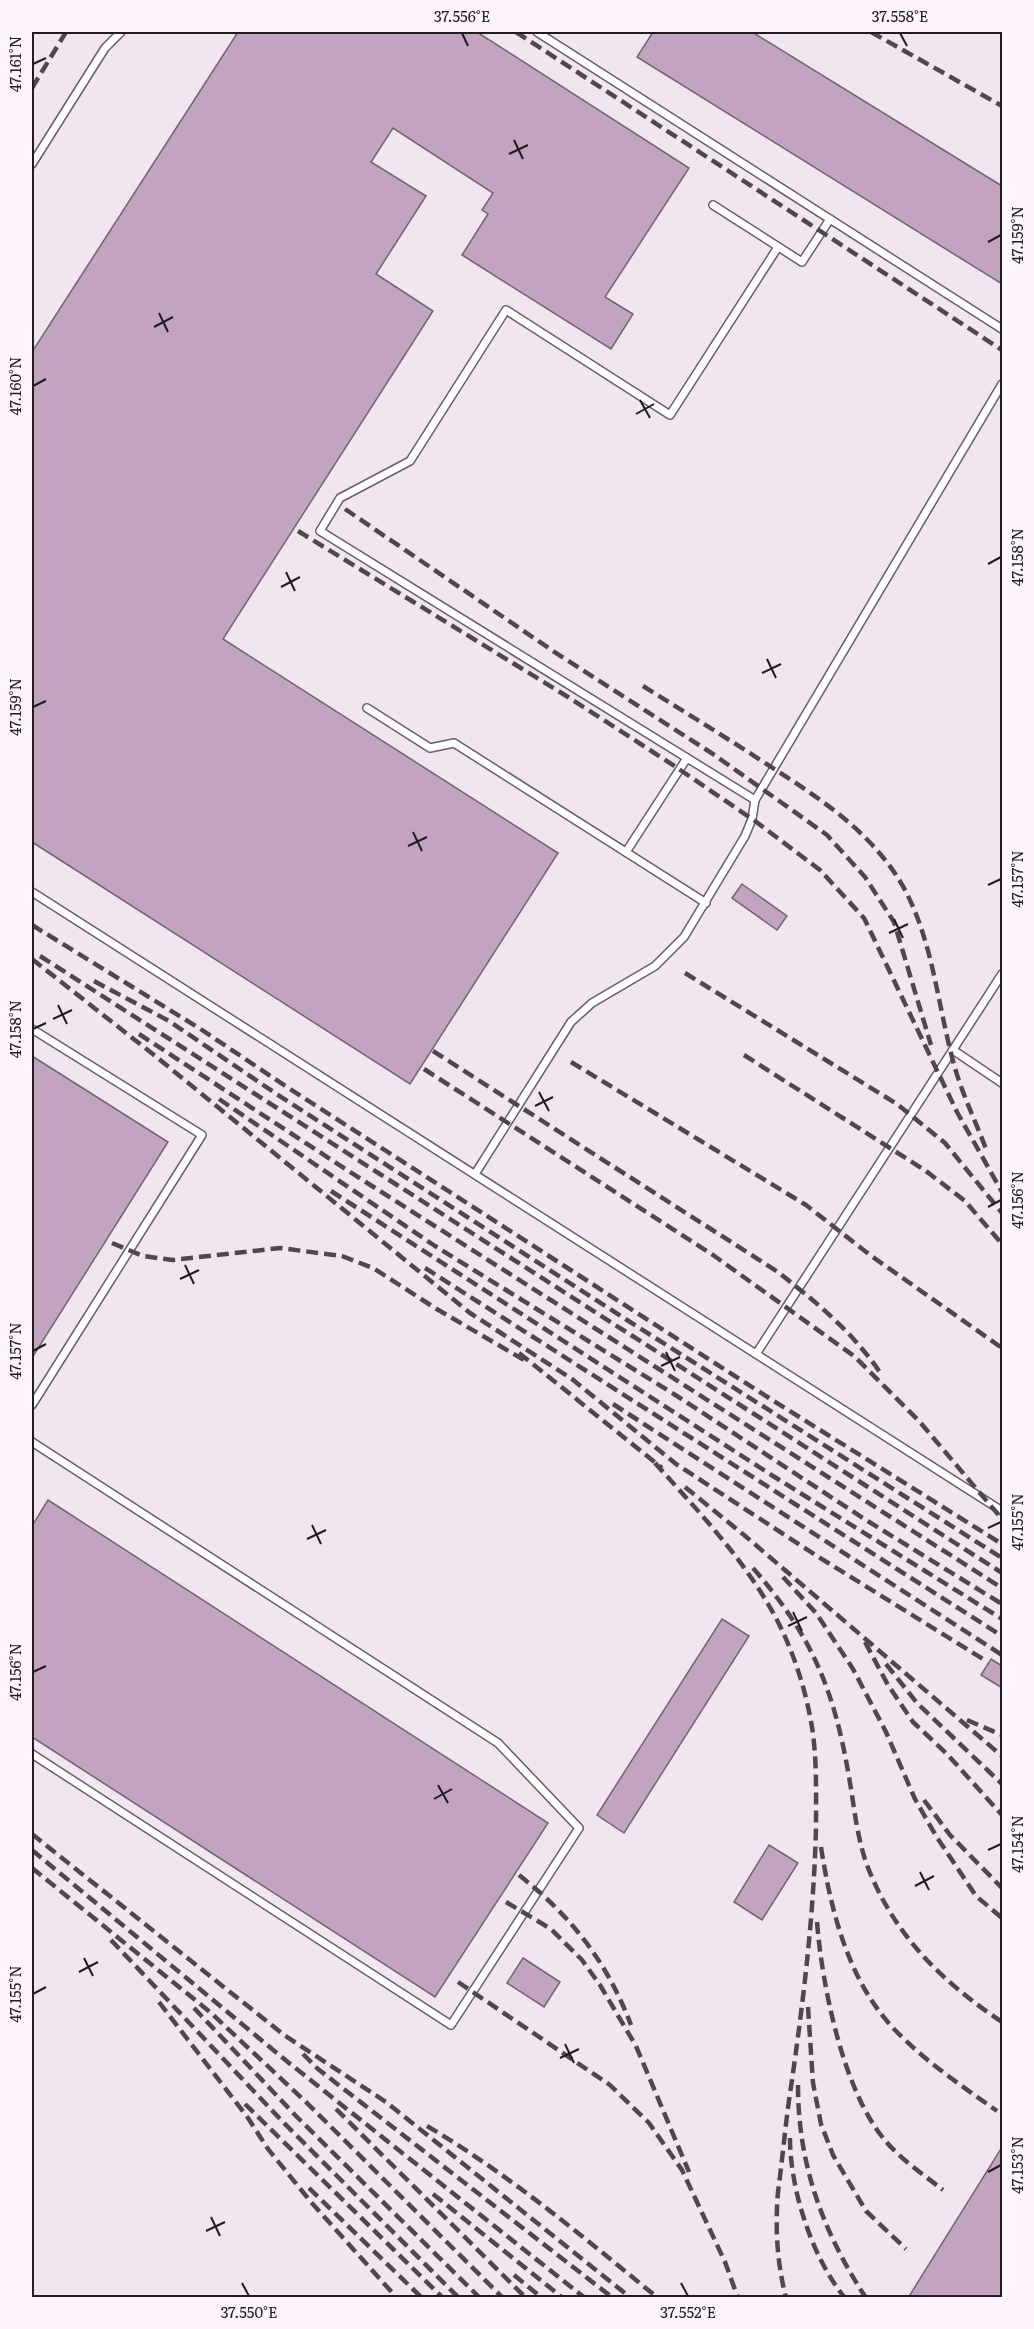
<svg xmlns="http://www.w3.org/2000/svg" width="1034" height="2329" viewBox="0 0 1034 2329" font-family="Literata,serif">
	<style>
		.building { fill: #c2a4c1; stroke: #6e666e; stroke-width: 1.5 }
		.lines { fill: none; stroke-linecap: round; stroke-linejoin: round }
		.lane-casing { stroke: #675e66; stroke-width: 10 }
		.lane { stroke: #fff; stroke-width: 7 }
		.rail { stroke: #4e484e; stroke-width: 4.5; stroke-dasharray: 12 6; stroke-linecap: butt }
		.ticks { fill: none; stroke: #201c20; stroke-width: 2 }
		.neatline { fill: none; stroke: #201c20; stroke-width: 2 }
		.ticks-label { font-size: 15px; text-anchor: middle; fill: #201c20 }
	</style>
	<rect width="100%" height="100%" fill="#f1e6f0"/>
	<g class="building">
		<path d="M238 32H477L689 168 605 297 633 314 611 349 462 255 488 214 482 210 493 193 393 128 371 162 426 196 376 274 433 311 223 639 558 853 410 1084 32 842V352Z"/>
		<path d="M653 32H752L1002 186V284L637 57Z"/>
		<path d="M742 884 787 916 777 930 732 898Z"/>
		<path d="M32 1056 168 1142 32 1358Z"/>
		<path d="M48 1500 548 1823 435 1997 32 1737V1526Z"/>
		<path d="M722 1619 749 1636 624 1833 597 1815Z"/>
		<path d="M991 1659 1002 1666V1688L981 1675Z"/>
		<path d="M769 1845 798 1863 762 1920 734 1902Z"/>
		<path d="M523 1958 560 1982 544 2007 507 1983Z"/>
		<path d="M1002 2147V2298H908Z"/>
	</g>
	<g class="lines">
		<g class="lane-casing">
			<g id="lane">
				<path d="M537 32 1002 329"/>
				<path d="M32 164 105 48 121 32"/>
				<path d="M713 205 802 262 830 219"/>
				<path d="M367 708 430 748 454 743 706 903"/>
				<path d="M755 800 320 531 340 498 410 461 506 310 670 415 778 247"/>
				<path d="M626 852 687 758"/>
				<path d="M32 892 1002 1511"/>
				<path d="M32 1029 202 1135 32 1405"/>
				<path d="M953 1050 1002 1083"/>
				<path d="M475 1174 571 1022 592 1003 655 966 684 937 745 836 752 819 755 800 1002 384"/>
				<path d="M756 1354 1002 974"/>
				<path d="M32 1442 498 1743 579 1828 451 2025 32 1754"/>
			</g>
		</g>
		<use href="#lane" class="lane"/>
		<g class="rail">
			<path d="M516 32 1002 350"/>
			<path d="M871 32 1002 106"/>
			<path d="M32 88 66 32"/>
			<path d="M345 509 553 651 713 754 827 835 865 877 894 922 931 1045"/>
			<path d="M298 531 568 697 673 765 755 821 820 870 864 918 957 1112 1002 1192"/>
			<path d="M643 686C683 711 722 735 762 761 816 796 873 831 905 890 934 945 938 1009 955 1068 963 1096 976 1122 986 1149"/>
			<path d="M32 925 199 1028 287 1087 769 1398 1002 1544"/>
			<path d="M40 956 1002 1573"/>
			<path d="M32 959 154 1055 470 1313 572 1379 676 1464 817 1556 983 1659"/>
			<path d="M685 973 897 1104 945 1143 1002 1213"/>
			<path d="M94 981 169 1021 275 1093 627 1320 1002 1558"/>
			<path d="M139 1034 347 1170 1002 1588"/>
			<path d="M433 1051 778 1272C816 1302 854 1333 881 1374"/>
			<path d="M744 1055 926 1171 965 1201 1002 1244"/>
			<path d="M571 1062 806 1205 870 1255 1002 1348"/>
			<path d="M424 1069 713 1255 854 1356 919 1421 1002 1519"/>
			<path d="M219 1099 435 1246 677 1396 866 1520 1002 1604"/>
			<path d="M331 1191 773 1476 1002 1619"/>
			<path d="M112 1243 143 1256 173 1260 280 1248 342 1256 373 1268 435 1308 524 1360"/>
			<path d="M425 1268 1002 1636"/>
			<path d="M519 1353 662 1468"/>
			<path d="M613 1404 1002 1655"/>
			<path d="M655 1463C699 1512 746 1561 777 1620 794 1653 806 1691 812 1727 817 1759 816 1795 816 1827 814 1912 804 1996 792 2080 786 2117 783 2155 778 2192 775 2229 777 2262 786 2298"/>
			<path d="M685 1487 744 1535 1002 1756"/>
			<path d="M753 1568C812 1636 834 1689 849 1777 855 1810 857 1843 871 1875 898 1939 945 1984 1002 2022"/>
			<path d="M783 1577 816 1613 853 1669 886 1732 915 1799 936 1836 976 1896 1002 1918"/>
			<path d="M865 1642 888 1685 913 1722 947 1754 1002 1815"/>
			<path d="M886 1664 917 1703 1002 1784"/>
			<path d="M967 1720 1002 1735"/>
			<path d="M924 1800 950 1835 1002 1888"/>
			<path d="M32 1834 284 2035 386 2102 631 2298"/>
			<path d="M821 1847C831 1912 849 1983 896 2031 926 2062 962 2086 997 2111"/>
			<path d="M32 1850 289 2063 585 2298"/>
			<path d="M32 1868 210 2012 307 2103 503 2298"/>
			<path d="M519 1875C572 1917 607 1962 631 2025"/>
			<path d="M506 1902 551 1929 582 1960 600 1985 636 2046 689 2172"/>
			<path d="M817 1922C822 1985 843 2090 884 2139 900 2159 923 2174 943 2190"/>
			<path d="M111 1940 282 2121 459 2298"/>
			<path d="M458 1982 610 2085 649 2123 682 2170 725 2262 738 2298"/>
			<path d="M159 2002 248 2118 268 2149 311 2202 397 2298"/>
			<path d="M808 2007 813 2083 821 2124 833 2155 866 2211 906 2249"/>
			<path d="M194 2008 296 2116 480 2298"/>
			<path d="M303 2054 318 2069 613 2298"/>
			<path d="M798 2085C798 2165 823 2232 866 2298"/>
			<path d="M245 2104 443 2298"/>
			<path d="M336 2109 526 2298"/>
			<path d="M427 2126C510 2175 583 2237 658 2298"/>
			<path d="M790 2138C790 2189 812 2258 845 2298"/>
			<path d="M309 2188 422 2298"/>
			<path d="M433 2194 563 2298"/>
			<path d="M514 2275 542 2298"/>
		</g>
	</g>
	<path class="ticks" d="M462 33 468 46M900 33 907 46M33 64 46 58M514 140 523 159M509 154 528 145M988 242 1001 235M159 313 168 332M154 327 173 317M33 386 46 379M640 400 650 418M636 414 654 404M988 564 1001 557M286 572 295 591M281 587 300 577M767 659 776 678M762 673 781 664M33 707 46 701M413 832 422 851M408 846 427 837M988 885 1001 879M894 919 903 938M889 933 908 924M58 1005 67 1024M53 1019 72 1010M33 1029 46 1023M539 1092 549 1111M535 1106 553 1097M988 1207 1001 1200M185 1265 194 1284M180 1279 199 1270M33 1351 46 1344M666 1352 675 1371M661 1366 680 1357M312 1525 321 1544M988 1528 1001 1522M307 1539 326 1530M793 1612 802 1631M788 1626 807 1617M33 1672 46 1666M438 1785 448 1803M434 1799 452 1789M988 1850 1001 1844M920 1872 929 1890M915 1886 934 1876M84 1958 93 1976M79 1972 98 1962M33 1994 46 1987M565 2044 574 2063M560 2058 579 2049M988 2172 1001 2165M211 2217 220 2236M206 2231 225 2222M242 2283 249 2296M681 2283 688 2296"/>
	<rect width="1034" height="2329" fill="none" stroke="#fef4fd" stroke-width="66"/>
	<rect x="33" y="33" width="968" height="2263" class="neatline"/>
	<g class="ticks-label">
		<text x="462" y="22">37.556°E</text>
		<text x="900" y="22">37.558°E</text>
		<text transform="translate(16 64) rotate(-90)" y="5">47.161°N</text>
		<text transform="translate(1018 235) rotate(-90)" y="5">47.159°N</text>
		<text transform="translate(16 386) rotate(-90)" y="5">47.160°N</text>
		<text transform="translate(1018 557) rotate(-90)" y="5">47.158°N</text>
		<text transform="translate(16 707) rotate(-90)" y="5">47.159°N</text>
		<text transform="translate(1018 879) rotate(-90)" y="5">47.157°N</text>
		<text transform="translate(16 1029) rotate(-90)" y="5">47.158°N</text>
		<text transform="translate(1018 1200) rotate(-90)" y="5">47.156°N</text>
		<text transform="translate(16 1351) rotate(-90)" y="5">47.157°N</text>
		<text transform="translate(1018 1522) rotate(-90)" y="5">47.155°N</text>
		<text transform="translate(16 1672) rotate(-90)" y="5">47.156°N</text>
		<text transform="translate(1018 1844) rotate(-90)" y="5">47.154°N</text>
		<text transform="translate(16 1994) rotate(-90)" y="5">47.155°N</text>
		<text transform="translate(1018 2165) rotate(-90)" y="5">47.153°N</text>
		<text x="249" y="2318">37.550°E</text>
		<text x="688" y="2318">37.552°E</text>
	</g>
</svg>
